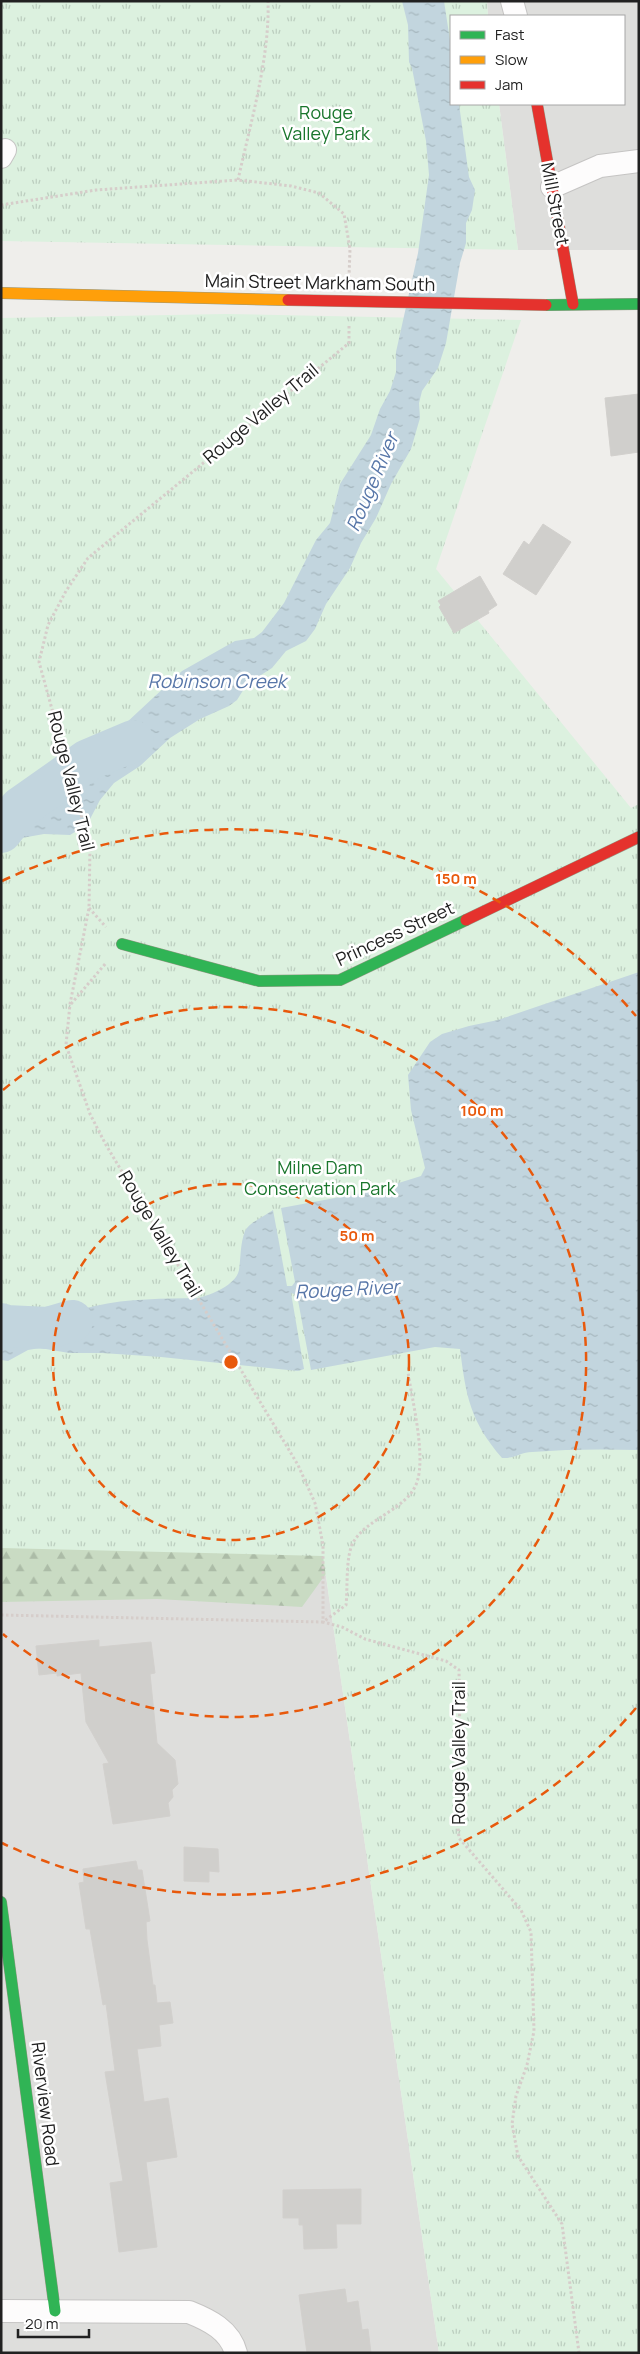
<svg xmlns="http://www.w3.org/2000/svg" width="640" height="2354" viewBox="0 0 640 2354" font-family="Manrope,sans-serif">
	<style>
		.residential { fill: #dededc }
		.forest { fill: url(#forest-firs) }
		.park { fill: url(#park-tufts) }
		.water { fill: url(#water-ripples) }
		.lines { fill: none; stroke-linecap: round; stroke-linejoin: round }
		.river { stroke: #c2d5de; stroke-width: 42 }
		.building { fill: #d0cfcc; stroke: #d2d0cd }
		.street-casing { stroke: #c5c4c3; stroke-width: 24 }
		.fast-casing { stroke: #949884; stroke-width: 12 }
		.slow-casing { stroke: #949884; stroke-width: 12 }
		.jam-casing { stroke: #949884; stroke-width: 12 }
		.path { stroke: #d6cdca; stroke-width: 3; stroke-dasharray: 2.5 2.5; stroke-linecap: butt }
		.street { stroke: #fdfcfc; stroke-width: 22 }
		.fast { stroke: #30b455; stroke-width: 11 }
		.slow { stroke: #ff9f0a; stroke-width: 11 }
		.jam { stroke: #e5322d; stroke-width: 11 }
		.jam-bridge-casing { stroke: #a39e8a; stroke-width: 12; stroke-linecap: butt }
		.jam-bridge { stroke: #e5322d; stroke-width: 11 }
		.ring { fill: none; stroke: #e8590c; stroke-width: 2.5; stroke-dasharray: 9 6 }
		.labels { text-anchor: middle; stroke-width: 5; stroke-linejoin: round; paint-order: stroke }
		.park-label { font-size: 18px; fill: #19762c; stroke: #fff }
		.street-label { font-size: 18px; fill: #212121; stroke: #fff }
		.water-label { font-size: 19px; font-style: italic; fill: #5776a8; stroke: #fff }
		.centre { fill: #e8590c; stroke: #fff; stroke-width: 2.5 }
		.ring-label { font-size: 15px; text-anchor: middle; font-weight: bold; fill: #e8590c; stroke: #fff; stroke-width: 5; stroke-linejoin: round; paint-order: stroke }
	</style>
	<defs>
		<pattern id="forest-firs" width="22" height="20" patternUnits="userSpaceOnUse" patternTransform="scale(1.25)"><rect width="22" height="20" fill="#c9dbc3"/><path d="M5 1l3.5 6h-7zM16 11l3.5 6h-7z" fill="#acbca7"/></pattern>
		<pattern id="park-tufts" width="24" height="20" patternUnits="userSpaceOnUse" patternTransform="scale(1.25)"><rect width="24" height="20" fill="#dcf1df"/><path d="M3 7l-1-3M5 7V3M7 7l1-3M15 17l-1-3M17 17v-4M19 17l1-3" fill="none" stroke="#bccebf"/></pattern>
		<pattern id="water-ripples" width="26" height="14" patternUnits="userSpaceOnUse" patternTransform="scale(1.25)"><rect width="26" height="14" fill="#c2d5de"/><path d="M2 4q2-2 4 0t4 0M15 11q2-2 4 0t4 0" fill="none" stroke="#a6b7be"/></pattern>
	</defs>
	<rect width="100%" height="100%" fill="#efeeeb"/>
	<g class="residential">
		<path d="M487 1H639V250H518L499 104H624V16H488Z"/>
		<path d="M1 1548 323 1556 439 2353H1Z"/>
	</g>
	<path class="forest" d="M1 1365 362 1524 302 1607 157 1599 1 1602Z"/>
	<g class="park">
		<path d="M1 1H487L488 16H451V104H499L518 250 1 241Z"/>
		<path d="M226 314 521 320 436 569 631 808 639 804V2353H439L323 1556 1 1548V318Z"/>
	</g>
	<g class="water">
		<path d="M402 1H444L451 47V104H459L469 177 475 190 472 210 466 223V243L460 263 446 343 438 368 422 391 419 403 420 418 411 449 391 484 376 518 361 543 350 568 326 604 315 629 306 641 286 651 272 668 247 684 237 700 229 706 200 719 170 738 140 766 114 783 100 800 90 819 78 830 70 835 44 834 16 839 1 853V802L15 810H21L43 804 63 793 77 775 92 744 125 724 182 671 235 641 254 638 262 632 284 603 316 540 330 523 340 484 371 435 380 409 390 391 396 372V352L418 253 429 175 426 141 412 68 409 62 408 25Z"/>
		<path d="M639 972V1450C603 1449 568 1449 532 1452 521 1452 514 1459 502 1458 470 1421 466 1396 460 1349L435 1347 311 1370 297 1295 291 1293 304 1369 298 1371 161 1357 102 1353H69L40 1348 28 1350 8 1361 1 1360V1327C38 1326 61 1313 95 1306 128 1298 164 1299 198 1298 211 1295 236 1285 239 1270 241 1257 240 1244 245 1231 250 1222 265 1216 273 1210L287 1286H292L295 1282 281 1208 373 1191 421 1176 425 1168 411 1110 408 1075 430 1042 442 1034 469 1026 498 1020Z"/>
	</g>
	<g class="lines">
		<g class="river">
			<path d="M1 832 20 808 88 760 133 741"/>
			<path d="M1 1324 6 1326 48 1328 72 1321"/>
		</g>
	</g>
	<g class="building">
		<path d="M639 394V452L611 456 605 398Z"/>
		<path d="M543 524 571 542 536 595 503 574 524 541 529 545Z"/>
		<path d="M480 576 497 605 488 611 489 613 454 633 439 607 441 605 438 601Z"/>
		<path d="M99 1640V1647L151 1642 155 1673 150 1674 157 1743 175 1760 178 1784 172 1790 173 1797 168 1803 170 1816 113 1824 103 1764 109 1763 86 1722 81 1673 57 1676V1673L39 1675 36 1646Z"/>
		<path d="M184 1847 218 1849 219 1872 209 1871V1882L184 1881Z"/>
		<path d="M136 1861 138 1870H142L150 1921 146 1922 147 1940 153 1985H155L157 2003 170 2002 173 2023 159 2025 161 2046 137 2049 144 2102 168 2098 177 2157 146 2162 157 2247 119 2252 110 2183 123 2181 105 2072 115 2071 106 2004 103 2005 90 1929H86L79 1883 84 1882 83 1869Z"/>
		<path d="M361 2189V2224H336L337 2248 304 2249 303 2225H299V2218H283V2190Z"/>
		<path d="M345 2289 347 2303 358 2301 362 2330 368 2329 371 2353H307L299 2295Z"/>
	</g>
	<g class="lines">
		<g class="street-casing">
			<g id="street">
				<path d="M512 1 516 16"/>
				<path d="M1 157 5 150"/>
				<path d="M552 187 600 166 639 161"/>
				<path d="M1 2311 189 2312C209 2320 230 2330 236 2353"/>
			</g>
		</g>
		<g class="fast-casing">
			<g id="fast">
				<path d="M546 305 639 304"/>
				<path d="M122 944 259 981 340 980 466 920"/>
				<path d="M1 1902 55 2311"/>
			</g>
		</g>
		<g class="slow-casing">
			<path id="slow" d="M1 293 288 300"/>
		</g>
		<g class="jam-casing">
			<g id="jam">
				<path d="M537 104 573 304"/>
				<path d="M466 920 639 837"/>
			</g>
		</g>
		<g class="path">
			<path d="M238 180C250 125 270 57 268 1"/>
			<path d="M1 205 96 190 238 180 291 186 319 193 344 214 350 249 349 277"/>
			<path d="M349 326V343L88 558 66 591 48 625 39 662 90 847 89 908 70 1004 66 1045 90 1114 106 1145 298 1465 315 1503 323 1545V1622L342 1627 365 1639 446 1661 459 1670 460 1750 456 1806 459 1838 521 1910 531 1932 534 2031 527 2065 516 2096 512 2124 518 2156 562 2224 579 2353"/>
			<path d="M89 908 106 927"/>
			<path d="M71 1004 106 963"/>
			<path d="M1 1615 323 1622 346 1605C348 1588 345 1555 354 1541 369 1517 408 1509 417 1482 426 1455 412 1400 408 1372"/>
		</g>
		<use href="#street" class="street"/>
		<use href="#fast" class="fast"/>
		<use href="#slow" class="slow"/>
		<use href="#jam" class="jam"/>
		<g class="jam-bridge-casing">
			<path id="jam-bridge" d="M288 300 546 305"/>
		</g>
		<use href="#jam-bridge" class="jam-bridge"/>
	</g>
	<g class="ring">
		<circle cx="231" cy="1362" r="178"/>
		<path d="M3 1090A355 355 0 1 1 3 1634"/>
		<path d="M636 1708A533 533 0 0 1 2 1843M2 881A533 533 0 0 1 636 1016"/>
	</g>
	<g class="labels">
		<g class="park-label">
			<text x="326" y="119">Rouge<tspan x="326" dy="21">Valley Park</tspan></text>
			<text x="320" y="1174">Milne Dam<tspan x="320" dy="21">Conservation Park</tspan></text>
		</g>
		<g class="street-label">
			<text transform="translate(555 204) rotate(79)" y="6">Mill Street</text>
			<text transform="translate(320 283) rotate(1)" y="6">Main Street Markham South</text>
			<text transform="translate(261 414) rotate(-40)" y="6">Rouge Valley Trail</text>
			<text transform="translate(71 781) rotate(76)" y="6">Rouge Valley Trail</text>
			<text transform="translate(395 934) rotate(-25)" y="6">Princess Street</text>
			<text transform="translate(160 1234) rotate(59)" y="6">Rouge Valley Trail</text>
			<text transform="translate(459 1753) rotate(-90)" y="6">Rouge Valley Trail</text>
			<text transform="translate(45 2104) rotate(83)" y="6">Riverview Road</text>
		</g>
		<g class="water-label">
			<text transform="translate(372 482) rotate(-67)" y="7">Rouge River</text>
			<text x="217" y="688">Robinson Creek</text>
			<text transform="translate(347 1289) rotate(-3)" y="7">Rouge River</text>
		</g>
	</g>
	<circle cx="231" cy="1362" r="8" class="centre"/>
	<g class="ring-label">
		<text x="456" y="884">150 m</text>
		<text x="482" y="1116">100 m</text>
		<text x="357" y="1241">50 m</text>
	</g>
	<rect width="640" height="2354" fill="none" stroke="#212121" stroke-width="5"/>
	<rect x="450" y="15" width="175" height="90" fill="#ffffff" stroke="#a6a6a6"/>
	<rect x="460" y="31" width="25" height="8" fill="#30b455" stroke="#a6a6a6"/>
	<text x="495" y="40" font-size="15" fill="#212121">Fast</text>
	<rect x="460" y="56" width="25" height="8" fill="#ff9f0a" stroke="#a6a6a6"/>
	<text x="495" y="65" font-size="15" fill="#212121">Slow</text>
	<rect x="460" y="81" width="25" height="8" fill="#e5322d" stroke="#a6a6a6"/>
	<text x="495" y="90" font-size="15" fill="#212121">Jam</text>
	<path d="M18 2329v8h71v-8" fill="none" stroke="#212121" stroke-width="2.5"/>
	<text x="25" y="2329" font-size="15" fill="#212121" stroke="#ffffff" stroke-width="4" paint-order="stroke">20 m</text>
</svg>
